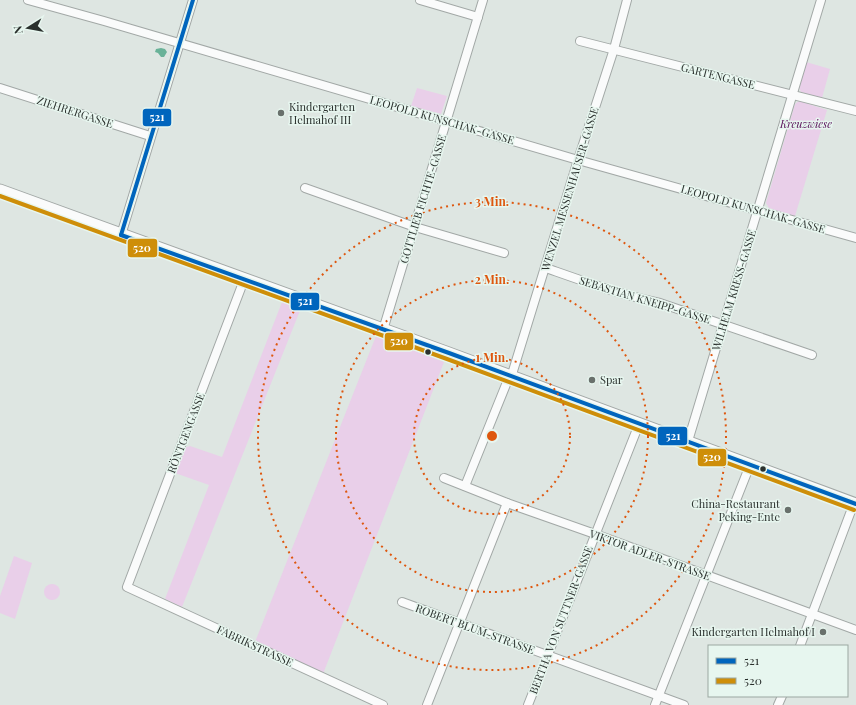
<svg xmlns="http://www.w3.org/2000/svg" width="856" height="705" viewBox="0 0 856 705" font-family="'Playfair Display',serif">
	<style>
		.green { fill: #e9cfe9 }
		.water { fill: #69b298 }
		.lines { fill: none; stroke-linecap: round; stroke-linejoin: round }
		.minor-casing { stroke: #a2a8a6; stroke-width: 10 }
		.secondary-casing { stroke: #a2a8a6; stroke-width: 13 }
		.minor { stroke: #fafbfb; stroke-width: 8 }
		.secondary { stroke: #fafbfb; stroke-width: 11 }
		.bus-1-casing { stroke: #e7f6ef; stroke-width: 7 }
		.bus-2-casing { stroke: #e7f6ef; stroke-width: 7 }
		.bus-1 { stroke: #0065bd; stroke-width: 4 }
		.bus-2 { stroke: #ce8e09; stroke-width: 4 }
		.ring { fill: none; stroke: #de570e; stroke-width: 2; stroke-dasharray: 2 4 }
		.poi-dot { fill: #69706c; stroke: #e7f6ef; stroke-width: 1.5 }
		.bus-dot { fill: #2a302d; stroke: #e7f6ef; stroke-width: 1.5 }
		.labels { text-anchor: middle; stroke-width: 3; stroke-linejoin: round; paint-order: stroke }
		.street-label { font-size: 11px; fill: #2a302d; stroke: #e7f6ef }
		.poi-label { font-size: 11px; fill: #2a302d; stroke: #e7f6ef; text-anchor: start }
		.park-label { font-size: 11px; font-style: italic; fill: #580d58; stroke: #e7f6ef }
		.centre { fill: #de570e; stroke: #e7f6ef; stroke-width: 2 }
		.ring-label { font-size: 12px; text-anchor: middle; font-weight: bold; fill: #de570e; stroke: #e7f6ef; stroke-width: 3; stroke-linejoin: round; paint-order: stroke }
		.line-badge { stroke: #e7f6ef; stroke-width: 1.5 }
		.badge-label { font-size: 11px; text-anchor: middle; font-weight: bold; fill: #fff }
	</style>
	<rect width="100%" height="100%" fill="#dee6e2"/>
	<g class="green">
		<path d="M806 62 830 69 822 98 801 92 799 87Z"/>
		<path d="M417 88 447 96 441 114 411 106Z"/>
		<path d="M799 101 827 110 795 216 769 208 766 203 795 104Z"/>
		<path d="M282 302 301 308 182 607 165 599 209 485 175 473 184 448 190 446 222 457Z"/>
		<path d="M376 336 444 362 323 674 255 642Z"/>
		<path d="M14 556 32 563 15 619 0 613V596Z"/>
		<circle cx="52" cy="592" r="8"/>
	</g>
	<path class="water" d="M161 48 165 49 167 52 164 57H161L158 53 155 52 156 49Z"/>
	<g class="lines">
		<g class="minor-casing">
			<g id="minor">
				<path d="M28 0 104 21 578 160 856 238"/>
				<path d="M420 0 478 17"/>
				<path d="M580 41 856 111"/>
				<path d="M0 88 150 136"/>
				<path d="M305 188 415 227 504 253"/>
				<path d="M121 235 193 0"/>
				<path d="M546 268C583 281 621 295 660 303L812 355"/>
				<path d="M244 280 127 587 383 705"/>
				<path d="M383 330 483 0"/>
				<path d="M688 441 821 0"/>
				<path d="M444 478 507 503 595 534 856 630"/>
				<path d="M465 486 507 382 513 371 578 160 614 49 627 0"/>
				<path d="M402 602 684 705"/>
				<path d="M800 646 854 503"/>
				<path d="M427 705 507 503"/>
				<path d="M528 705 639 424"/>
				<path d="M655 705 750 465"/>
				<path d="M778 705 782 696"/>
			</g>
		</g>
		<g class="secondary-casing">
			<path id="secondary" d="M0 190 449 353 856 504"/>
		</g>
		<use href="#minor" class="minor"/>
		<use href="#secondary" class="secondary"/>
		<g class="bus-1-casing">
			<g id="bus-1">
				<path d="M121 235 449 353 856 504"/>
				<path d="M121 235 193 0"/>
			</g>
		</g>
		<g class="bus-2-casing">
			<path id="bus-2" d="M0 196 447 359 854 510"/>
		</g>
		<use href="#bus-1" class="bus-1"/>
		<use href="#bus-2" class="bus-2"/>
	</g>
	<g class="ring">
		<circle cx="492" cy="436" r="78"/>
		<circle cx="492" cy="436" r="156"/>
		<circle cx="492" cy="436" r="234"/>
	</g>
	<g class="poi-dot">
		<circle cx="281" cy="113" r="4"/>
		<circle cx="592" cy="380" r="4"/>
		<circle cx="788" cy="510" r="4"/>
		<circle cx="823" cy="632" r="4"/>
	</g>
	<g class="bus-dot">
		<circle cx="428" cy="352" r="3.5"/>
		<circle cx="763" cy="469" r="3.5"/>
	</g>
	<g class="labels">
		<g class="street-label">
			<text transform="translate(718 76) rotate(14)" y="4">GARTENGASSE</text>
			<text transform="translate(75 112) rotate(18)" y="4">ZIEHRERGASSE</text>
			<text transform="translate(442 120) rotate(16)" y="4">LEOPOLD KUNSCHAK-GASSE</text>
			<text transform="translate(570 189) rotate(-73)" y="4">WENZEL MESSENHAUSER-GASSE</text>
			<text transform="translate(423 199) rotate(-73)" y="4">GOTTLIEB FICHTE-GASSE</text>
			<text transform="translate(753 209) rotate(16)" y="4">LEOPOLD KUNSCHAK-GASSE</text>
			<text transform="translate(734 290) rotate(-73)" y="4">WILHELM KRESS-GASSE</text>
			<text transform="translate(645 300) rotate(17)" y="4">SEBASTIAN KNEIPP-GASSE</text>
			<text transform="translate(186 433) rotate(-69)" y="4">RÖNTGENGASSE</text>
			<text transform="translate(650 555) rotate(20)" y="4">VIKTOR ADLER-STRASSE</text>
			<text transform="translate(561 620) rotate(-69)" y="4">BERTHA VON SUTTNER-GASSE</text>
			<text transform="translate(475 629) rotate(20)" y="4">ROBERT BLUM-STRASSE</text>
			<text transform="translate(255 646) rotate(25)" y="4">FABRIKSTRASSE</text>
		</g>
		<g class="poi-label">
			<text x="289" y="111">Kindergarten<tspan x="289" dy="13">Helmahof III</tspan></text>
			<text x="600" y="384">Spar</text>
			<text x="780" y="508" text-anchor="end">China-Restaurant<tspan x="780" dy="13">Peking-Ente</tspan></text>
			<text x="815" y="636" text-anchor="end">Kindergarten Helmahof I</text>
		</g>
		<g class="park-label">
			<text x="806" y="128">Kreuzwiese</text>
		</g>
	</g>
	<circle cx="492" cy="436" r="6" class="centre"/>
	<g class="ring-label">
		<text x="492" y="206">3 Min.</text>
		<text x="492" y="284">2 Min.</text>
		<text x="492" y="362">1 Min.</text>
	</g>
	<g class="line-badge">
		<rect x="142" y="108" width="30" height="19" rx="4" fill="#0065bd"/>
		<rect x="127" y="238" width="31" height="20" rx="4" fill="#ce8e09"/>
		<rect x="290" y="292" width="30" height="19" rx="4" fill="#0065bd"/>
		<rect x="384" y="332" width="30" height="19" rx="4" fill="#ce8e09"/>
		<rect x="657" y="426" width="31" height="20" rx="4" fill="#0065bd"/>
		<rect x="697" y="448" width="30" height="19" rx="4" fill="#ce8e09"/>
	</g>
	<g class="badge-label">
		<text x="157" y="121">521</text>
		<text x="142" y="252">520</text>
		<text x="305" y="305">521</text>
		<text x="399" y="345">520</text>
		<text x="673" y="440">521</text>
		<text x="712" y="461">520</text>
	</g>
	<rect x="708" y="645" width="140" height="52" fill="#e7f6ef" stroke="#9ba7a1"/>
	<rect x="716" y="658" width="20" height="6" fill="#0065bd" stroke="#9ba7a1"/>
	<text x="744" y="665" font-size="12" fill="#2a302d">521</text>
	<rect x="716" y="678" width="20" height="6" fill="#ce8e09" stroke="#9ba7a1"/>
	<text x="744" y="685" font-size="12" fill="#2a302d">520</text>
	<g transform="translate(28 28) rotate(259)" stroke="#e7f6ef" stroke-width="3" paint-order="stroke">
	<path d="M0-3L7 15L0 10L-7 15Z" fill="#2a302d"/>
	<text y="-6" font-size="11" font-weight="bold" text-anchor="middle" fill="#2a302d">N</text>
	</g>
</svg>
